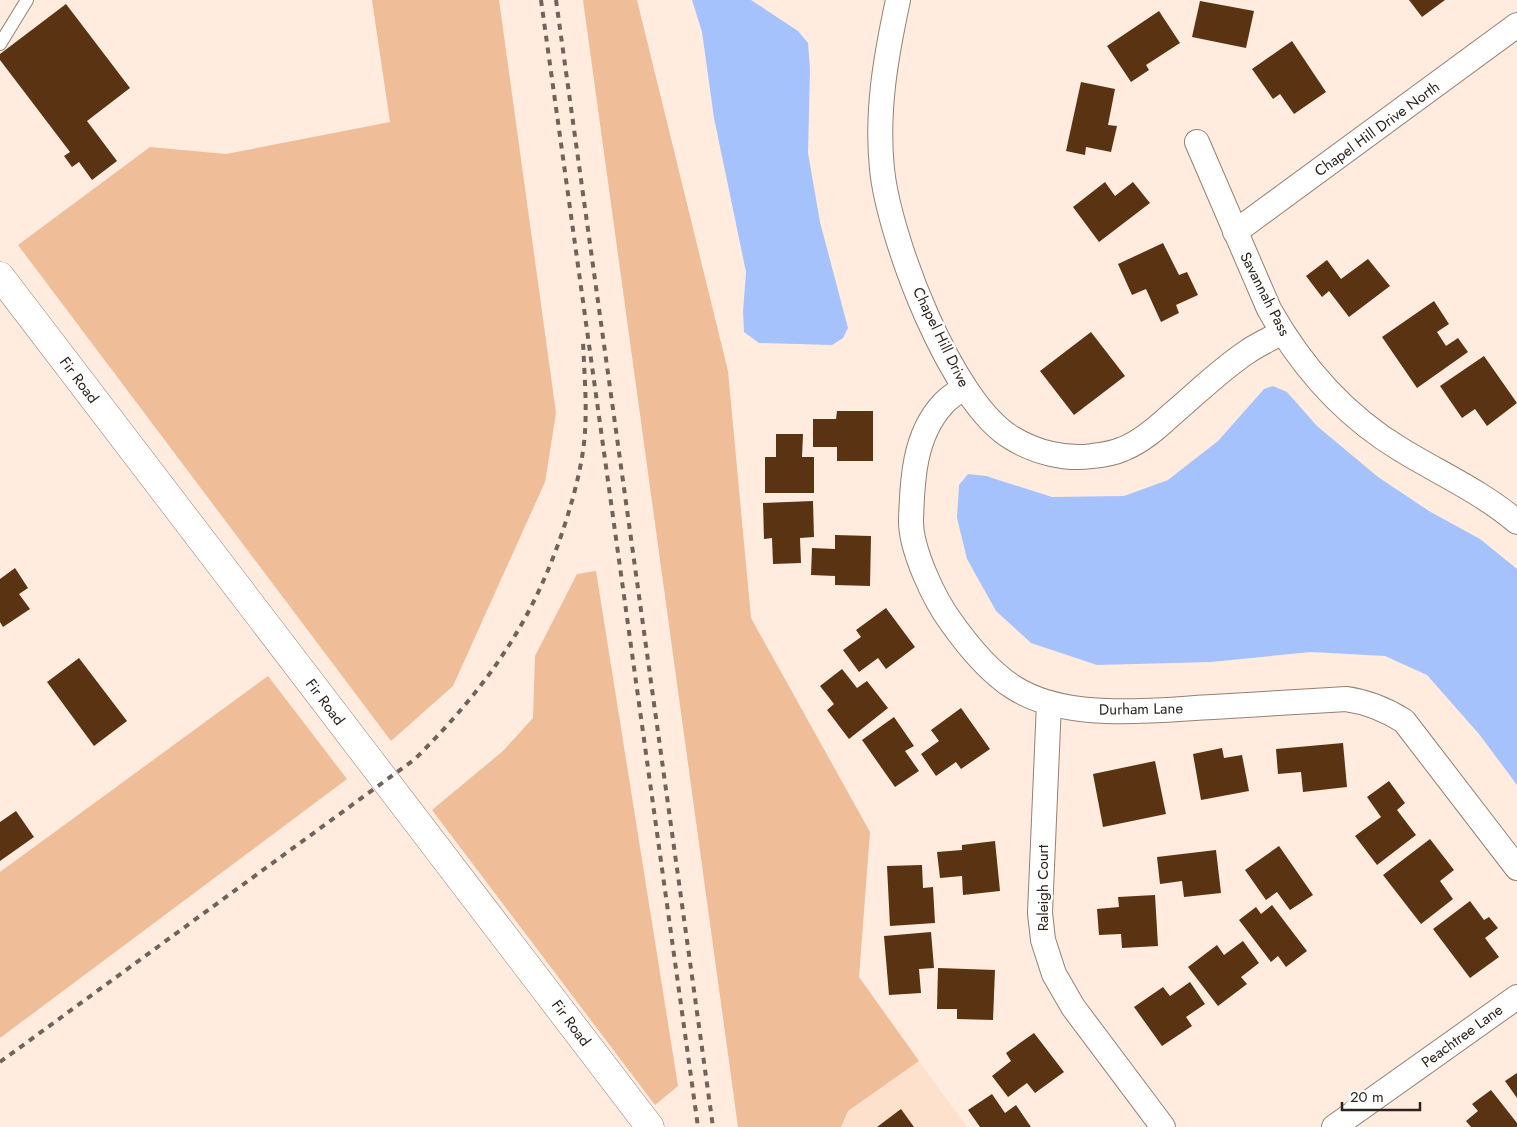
<svg xmlns="http://www.w3.org/2000/svg" width="1517" height="1127" viewBox="0 0 1517 1127" font-family="Jost,sans-serif">
	<style>
		.built { fill: #fee1cc }
		.green { fill: #efbd98 }
		.water { fill: #a6c2fd }
		.building { fill: #593312 }
		.lines { fill: none; stroke-linecap: round; stroke-linejoin: round }
		.service-casing { stroke: #958172; stroke-width: 14 }
		.minor-casing { stroke: #958172; stroke-width: 26 }
		.tertiary-casing { stroke: #958172; stroke-width: 29 }
		.service { stroke: #fff; stroke-width: 12 }
		.minor { stroke: #fff; stroke-width: 24 }
		.tertiary { stroke: #fff; stroke-width: 28 }
		.rail { stroke: #70635b; stroke-width: 4; stroke-dasharray: 6 6; stroke-linecap: butt }
		.labels { text-anchor: middle; stroke-width: 5; stroke-linejoin: round; paint-order: stroke }
		.street-label { font-size: 15px; fill: #2c231d; stroke: #fff }
	</style>
	<rect width="100%" height="100%" fill="#ffecdf"/>
	<path class="built" d="M919 1061 967 1127H841L848 1111Z"/>
	<g class="green">
		<path d="M372 0H499L556 413 545 482 453 686 391 741 18 245 150 147 226 154 390 122Z"/>
		<path d="M583 0H637L728 371 751 618 870 832 859 977 919 1061 848 1111 841 1127H738Z"/>
		<path d="M596 571 678 1086 655 1105 432 810 503 751 533 718 535 656 577 574Z"/>
		<path d="M268 676 347 779 0 1038V872Z"/>
	</g>
	<g class="water">
		<path d="M692 0H751L798 31 808 43 810 69 808 153 820 222 848 328 843 338 832 345 759 343 744 332 743 312 746 272 714 118 702 32Z"/>
		<path d="M1273 386 1287 392 1317 426 1378 477 1429 511 1480 539 1517 569V785L1479 734 1427 675 1385 656 1311 652 1211 662 1097 665 1031 643 996 611 967 559 957 518 959 485 968 474 986 476 1052 497 1124 496 1168 480 1218 441 1264 389Z"/>
	</g>
	<g class="building">
		<path d="M1409 0H1445L1422 17Z"/>
		<path d="M1200 1 1254 11 1246 48 1192 37Z"/>
		<path d="M66 4 130 88 87 121 117 161 92 180 79 162 72 167 64 156 70 152 0 60V54Z"/>
		<path d="M1159 11 1180 43 1146 65 1149 70 1131 82 1107 46Z"/>
		<path d="M1292 41 1326 92 1294 114 1280 94 1273 99 1252 69Z"/>
		<path d="M1081 82 1115 89 1108 125 1117 126 1111 152 1086 147 1085 155 1066 151Z"/>
		<path d="M1105 182 1115 196 1133 182 1150 203 1099 242 1073 207Z"/>
		<path d="M1163 243 1179 275 1187 272 1198 295 1176 305 1179 313 1161 322 1146 289 1132 295 1118 264Z"/>
		<path d="M1368 259 1390 286 1349 317 1329 291 1322 297 1306 276 1327 260 1341 279Z"/>
		<path d="M1434 301 1449 324 1437 332 1446 346 1458 338 1468 352 1417 388 1382 337Z"/>
		<path d="M1091 332 1125 376 1074 415 1040 371Z"/>
		<path d="M1484 356 1517 403 1487 426 1475 409 1462 418 1440 386Z"/>
		<path d="M837 411H873V461H837V447H813V419H836Z"/>
		<path d="M776 434H803L802 457H814V493H765V457H776Z"/>
		<path d="M813 501 814 537 800 538 801 563 773 564 772 538 764 539 763 503Z"/>
		<path d="M835 535 871 536 870 586 835 585V576L811 575 812 548 835 549Z"/>
		<path d="M15 568 28 588 19 594 30 609 3 627 0 622V579Z"/>
		<path d="M886 608 915 647 886 669 878 658 859 672 843 650 861 637 856 630Z"/>
		<path d="M79 658 127 721 94 746 47 682Z"/>
		<path d="M842 669 857 688 867 681 888 708 849 739 827 710 834 704 820 686Z"/>
		<path d="M961 708 990 749 961 769 956 762 936 776 921 754 939 741 931 730Z"/>
		<path d="M894 717 914 746 905 751 919 771 895 787 862 740Z"/>
		<path d="M1343 743 1347 787 1303 792 1301 772 1278 774 1276 749Z"/>
		<path d="M1222 748 1224 758 1242 755 1249 791 1201 800 1193 754Z"/>
		<path d="M1155 761 1166 814 1103 827 1093 774Z"/>
		<path d="M1389 781 1405 803 1397 810 1416 835 1377 865 1355 836 1381 817 1367 797Z"/>
		<path d="M16 811 34 837 0 861V822Z"/>
		<path d="M1430 839 1454 870 1440 881 1453 899 1421 924 1383 875Z"/>
		<path d="M995 841 1000 891 963 895 962 876 940 878 937 852 962 850V845Z"/>
		<path d="M1279 846 1313 895 1290 910 1277 892 1266 900 1245 870Z"/>
		<path d="M1216 850 1221 893 1184 897 1182 881 1160 884 1157 857Z"/>
		<path d="M922 865 923 888 933 887 935 923 890 926 887 866Z"/>
		<path d="M1155 895 1158 946 1122 948 1121 934 1099 935 1097 909 1119 907 1118 897Z"/>
		<path d="M1470 901 1484 920 1489 917 1498 928 1485 938 1499 957 1470 978 1433 929Z"/>
		<path d="M1272 905 1307 951 1286 967 1278 956 1271 962 1239 920 1256 907 1261 914Z"/>
		<path d="M931 932 934 968 919 969 921 993 889 995 884 936Z"/>
		<path d="M1243 941 1259 963 1241 977 1247 984 1218 1006 1188 967 1217 945 1224 955Z"/>
		<path d="M938 968 995 970 993 1020 957 1019V1009H937Z"/>
		<path d="M1190 982 1205 1004 1186 1017 1192 1026 1162 1046 1134 1007 1163 987 1170 996Z"/>
		<path d="M1034 1033 1064 1072 1035 1093 1027 1083 1008 1097 992 1076 1011 1061 1006 1053Z"/>
		<path d="M1517 1073V1098L1505 1081Z"/>
		<path d="M1491 1090 1517 1123V1127H1471L1466 1121 1478 1111 1472 1104Z"/>
		<path d="M992 1094 1005 1113 1016 1105 1031 1127H980L968 1110Z"/>
		<path d="M901 1109 914 1127H877Z"/>
	</g>
	<g class="lines">
		<g class="service-casing">
			<path id="service" d="M0 44 27 0"/>
		</g>
		<g class="minor-casing">
			<g id="minor">
				<path d="M898 0C886 56 876 111 882 169 889 238 951 402 1012 438 1035 452 1065 460 1092 456 1102 455 1114 453 1123 449 1141 442 1157 428 1171 415 1196 394 1220 370 1247 352 1258 344 1271 339 1282 332"/>
				<path d="M1197 142 1269 309C1301 366 1344 415 1400 449 1439 473 1482 492 1517 522"/>
				<path d="M1235 232 1517 25"/>
				<path d="M964 387C957 393 949 397 943 404 914 435 912 481 911 521 911 550 934 599 951 622 968 646 988 671 1013 687 1067 722 1153 710 1213 707 1258 704 1302 702 1346 699 1368 702 1385 709 1404 721L1517 868"/>
				<path d="M1049 703 1040 913 1043 940 1054 974 1073 1007 1163 1127"/>
				<path d="M1334 1127 1517 997"/>
			</g>
		</g>
		<g class="tertiary-casing">
			<path id="tertiary" d="M0 276 650 1127"/>
		</g>
		<use href="#service" class="service"/>
		<use href="#minor" class="minor"/>
		<use href="#tertiary" class="tertiary"/>
		<g class="rail">
			<path d="M541 0 698 1127"/>
			<path d="M556 0 713 1127"/>
			<path d="M0 1062 415 759C488 686 534 621 566 521 575 492 583 462 585 432 587 402 584 370 583 340"/>
		</g>
	</g>
	<g class="labels">
		<g class="street-label">
			<text transform="translate(1377 129) rotate(-36)" y="5">Chapel Hill Drive North</text>
			<text transform="translate(1265 294) rotate(63)" y="5">Savannah Pass</text>
			<text transform="translate(941 337) rotate(64)" y="5">Chapel Hill Drive</text>
			<text transform="translate(79 380) rotate(53)" y="5">Fir Road</text>
			<text transform="translate(325 702) rotate(53)" y="5">Fir Road</text>
			<text transform="translate(1141 709) rotate(-1)" y="5">Durham Lane</text>
			<text transform="translate(1043 888) rotate(-90)" y="5">Raleigh Court</text>
			<text transform="translate(571 1023) rotate(53)" y="5">Fir Road</text>
			<text transform="translate(1462 1036) rotate(-36)" y="5">Peachtree Lane</text>
		</g>
	</g>
	<path d="M1342 1102v8h78v-8" fill="none" stroke="#2c231d" stroke-width="2.5"/>
	<text x="1350" y="1102" font-size="15" fill="#2c231d" stroke="#ffffff" stroke-width="4" paint-order="stroke">20 m</text>
</svg>
